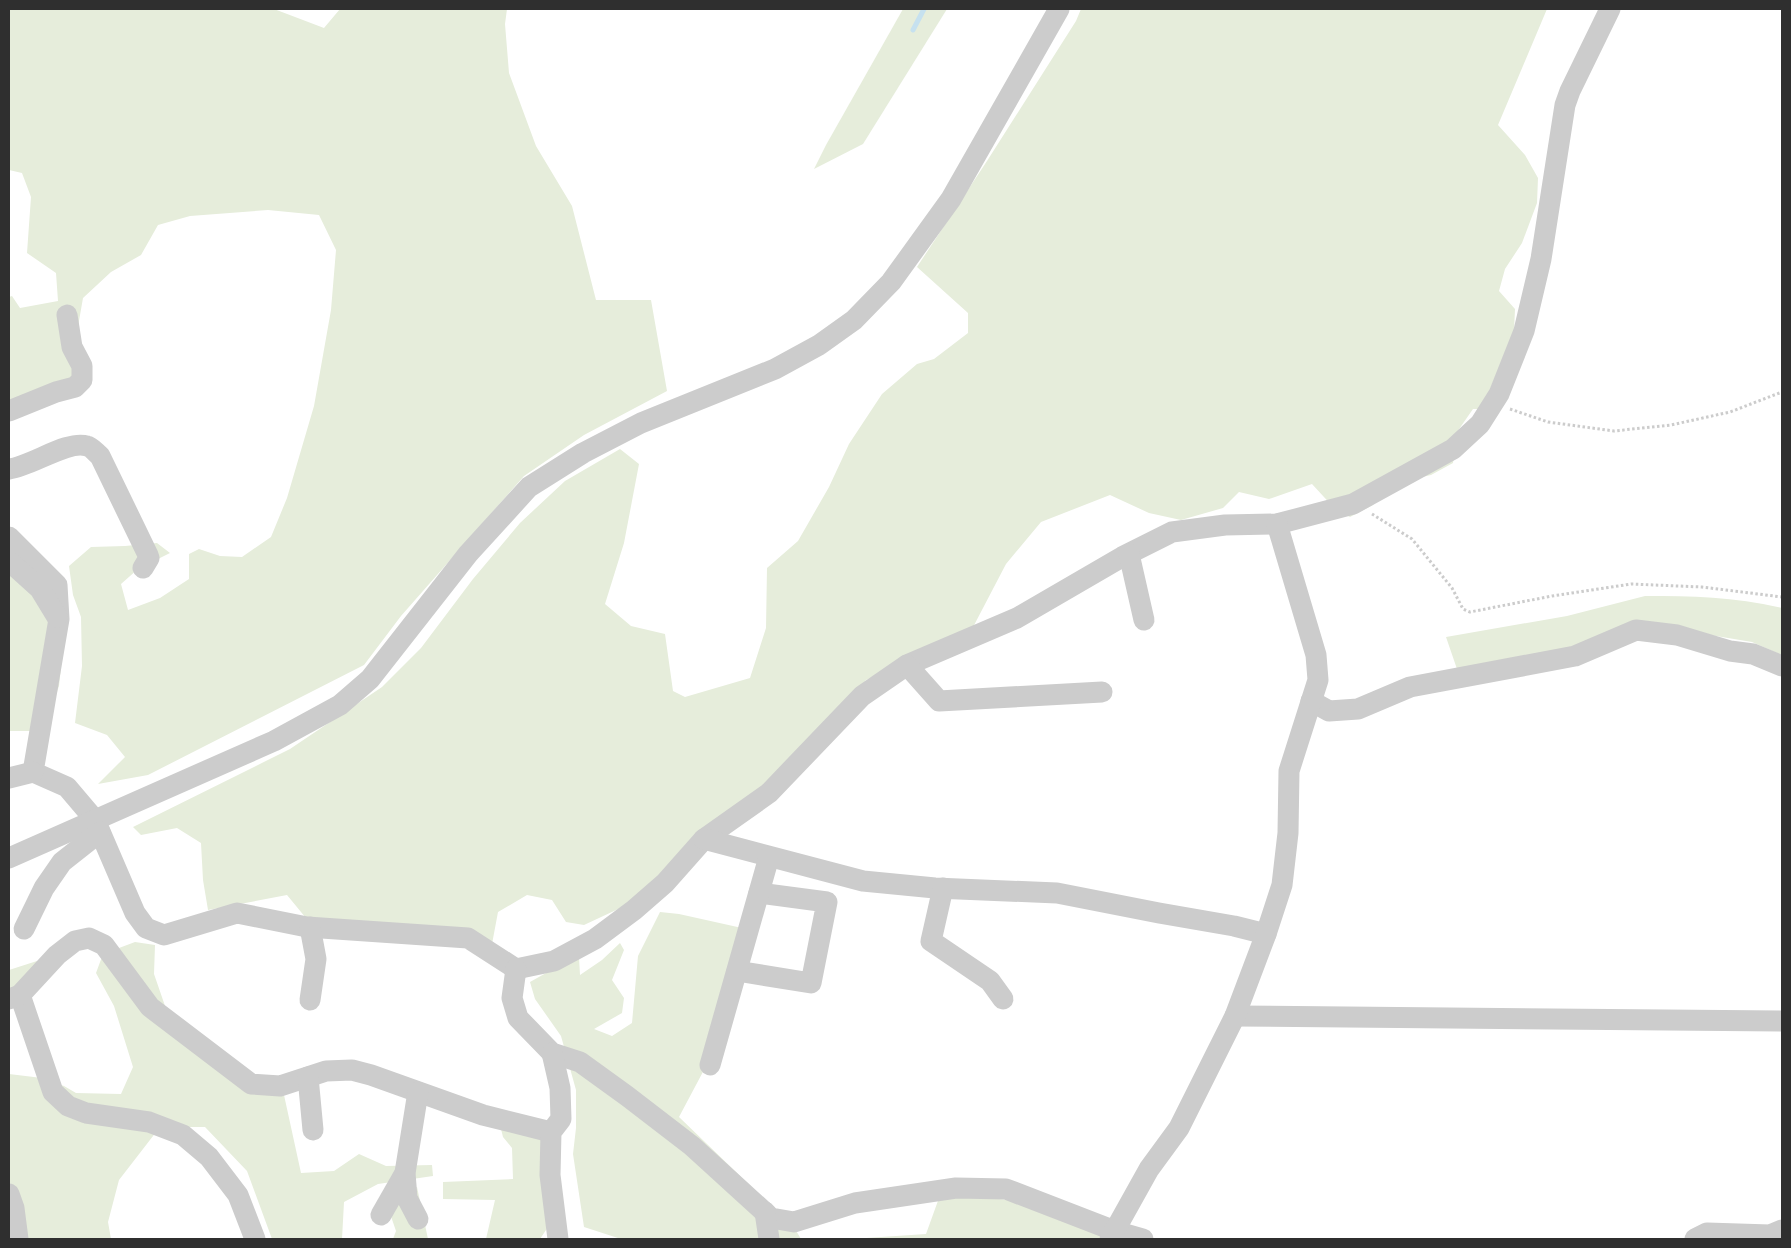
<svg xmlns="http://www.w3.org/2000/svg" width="1791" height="1248" viewBox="0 0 1791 1248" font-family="Jost,sans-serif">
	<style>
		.green { fill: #e6eddb }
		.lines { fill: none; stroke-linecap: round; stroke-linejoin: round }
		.stream { stroke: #c6e1ef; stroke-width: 5 }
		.path { stroke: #ccc; stroke-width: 3; stroke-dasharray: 2.5 2.5; stroke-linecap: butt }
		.minor { stroke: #ccc; stroke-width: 21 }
	</style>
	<rect width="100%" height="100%" fill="#fff"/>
	<g class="green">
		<path d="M9 9H274L324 28 340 9H507L505 24 509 73 536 146 572 206 596 300H651L667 391 584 435 524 476 401 616 364 665 148 775 98 784 125 757 107 735 75 723 82 666 81 617 73 595 69 566 91 547 125 546 157 543 170 553 138 569 121 584 128 610 160 598 189 579V554L199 549 220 556 242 557 271 537 287 498 314 406 331 310 336 250 319 215 268 210 190 216 158 225 141 255 111 272 83 298 76 338 81 378 9 411V297L12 296 20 308 58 301 56 273 27 253 31 197 22 173 9 170Z"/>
		<path d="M903 9H947L863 144 814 169 826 145Z"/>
		<path d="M1081 9H1547L1498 125 1525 155 1538 178 1537 203 1522 243 1505 269 1499 291 1515 309 1514 331 1482 409H1473L1457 432 1453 463 1431 475 1395 483 1373 505 1350 517 1335 509 1312 484 1269 499 1239 492 1223 508 1181 520 1149 513 1110 495 1041 522 1006 564 971 631 866 680 810 754 644 897 584 925 566 922 552 900 527 895 498 912 492 944 315 929 287 895 208 910 203 880 201 843 177 828 141 835 133 827 290 749 382 687 421 648 473 579 520 523 565 481 620 449 639 464 624 543 605 604 631 626 665 634 673 691 685 697 750 678 766 628 767 568 798 541 829 487 849 444 882 394 917 364 934 359 968 333V313L917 267 987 161 1076 21Z"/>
		<path d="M9 563 64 638 59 686 43 731H9Z"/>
		<path d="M1645 596C1692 596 1736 597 1782 608V655L1752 642 1662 627 1557 654 1457 669 1446 637 1567 616Z"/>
		<path d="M660 912 679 914 751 930 705 1068 679 1117 795 1229 801 1239H621L584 1227 573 1154 576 1128V1090L561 1036 535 999 530 982 546 973 579 957 580 975 602 960 620 943 624 950 612 980 624 998 622 1013 594 1029 612 1036 632 1023 638 956Z"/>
		<path d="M135 942 155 945 154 974 173 1029 284 1095 301 1173 334 1171 359 1154 386 1166 432 1165 433 1176 378 1184 344 1202 342 1239H272L247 1171 205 1127H160L119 1180 108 1222 111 1239H9V1074L42 1078 64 1086 76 1093 121 1094 133 1067 114 1006 96 973 103 954Z"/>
		<path d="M37 961 40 969 9 993V970Z"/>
		<path d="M499 1121 555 1145 560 1209 540 1239H486L495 1200 443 1199V1182L513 1179 512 1148 503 1137Z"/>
		<path d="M417 1187 428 1239H393L396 1231 384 1196Z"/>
		<path d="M939 1198H986L1035 1202 1113 1239H851L926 1234Z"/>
	</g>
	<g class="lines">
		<path class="stream" d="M913 30 924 9"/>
		<g class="path">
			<path d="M1510 409 1548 422 1614 431 1671 425 1730 412 1782 392"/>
			<path d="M1372 514 1412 539 1452 588 1463 609 1470 612 1552 596 1631 584 1702 587 1782 597"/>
		</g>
		<g class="minor">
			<path d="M9 411 56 392 75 387 82 380V366L72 347 67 315"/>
			<path d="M9 469C32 466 67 440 87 446 92 447 96 453 100 456L148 555 149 558 143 568"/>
			<path d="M9 537 57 585 59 619 33 772 67 787 95 820 135 913 146 928 164 935 237 913 307 927 468 938 516 969 554 961 595 939 634 910 665 883 704 839 769 793 862 696 907 665 1017 618 1122 557 1172 532 1225 525 1277 524 1353 504 1453 449 1480 424 1499 394 1524 331 1541 259 1565 105 1570 91 1610 9"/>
			<path d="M1129 554 1144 620"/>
			<path d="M9 561 40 589 57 617"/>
			<path d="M907 665 939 701 1102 692"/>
			<path d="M1311 701 1329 711 1358 709 1410 687 1575 656 1636 630 1677 635 1730 651 1753 654 1782 666"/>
			<path d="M9 778 33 772"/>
			<path d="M704 839 863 881 935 888 1057 893 1159 913 1234 926 1266 934"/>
			<path d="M9 858 274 741 340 705 370 679 468 554 529 487 583 453 641 423 775 369 819 345 854 320 891 282 951 199 1059 9"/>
			<path d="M943 888 931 941 990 981 1003 999"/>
			<path d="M310 927 316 959 310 1000"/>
			<path d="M24 929 44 888 62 862 100 832"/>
			<path d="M516 969 512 998 518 1018 552 1053 580 1062 627 1096 692 1146 771 1218 794 1222 855 1203 956 1188 1006 1189 1115 1231 1143 1239"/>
			<path d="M737 971 811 983 827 902 759 893"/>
			<path d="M20 995 53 1092 68 1106 86 1113 149 1122 183 1135 209 1157 238 1195 255 1239"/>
			<path d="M9 999 20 995 57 955 75 941 89 938 104 945 150 1007 251 1084 280 1086 326 1071 352 1070 371 1075 483 1115 551 1132"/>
			<path d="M1235 1016 1782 1021"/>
			<path d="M552 1053 560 1088 561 1119 551 1132 550 1175 558 1239"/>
			<path d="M710 1065 769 857"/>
			<path d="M308 1077 313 1130"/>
			<path d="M418 1092 405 1173 407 1198 418 1219"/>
			<path d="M9 1194 14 1208 18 1239"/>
			<path d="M765 1212 769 1239"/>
			<path d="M381 1215 405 1173"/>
			<path d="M1110 1239 1149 1169 1179 1128 1235 1016 1266 934 1282 885 1288 833 1289 771 1318 680 1316 655 1277 524"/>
			<path d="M1695 1239 1707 1233 1770 1235 1782 1230"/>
		</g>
	</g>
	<rect width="1791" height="1248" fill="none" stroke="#2f2f2f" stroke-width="20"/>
</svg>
